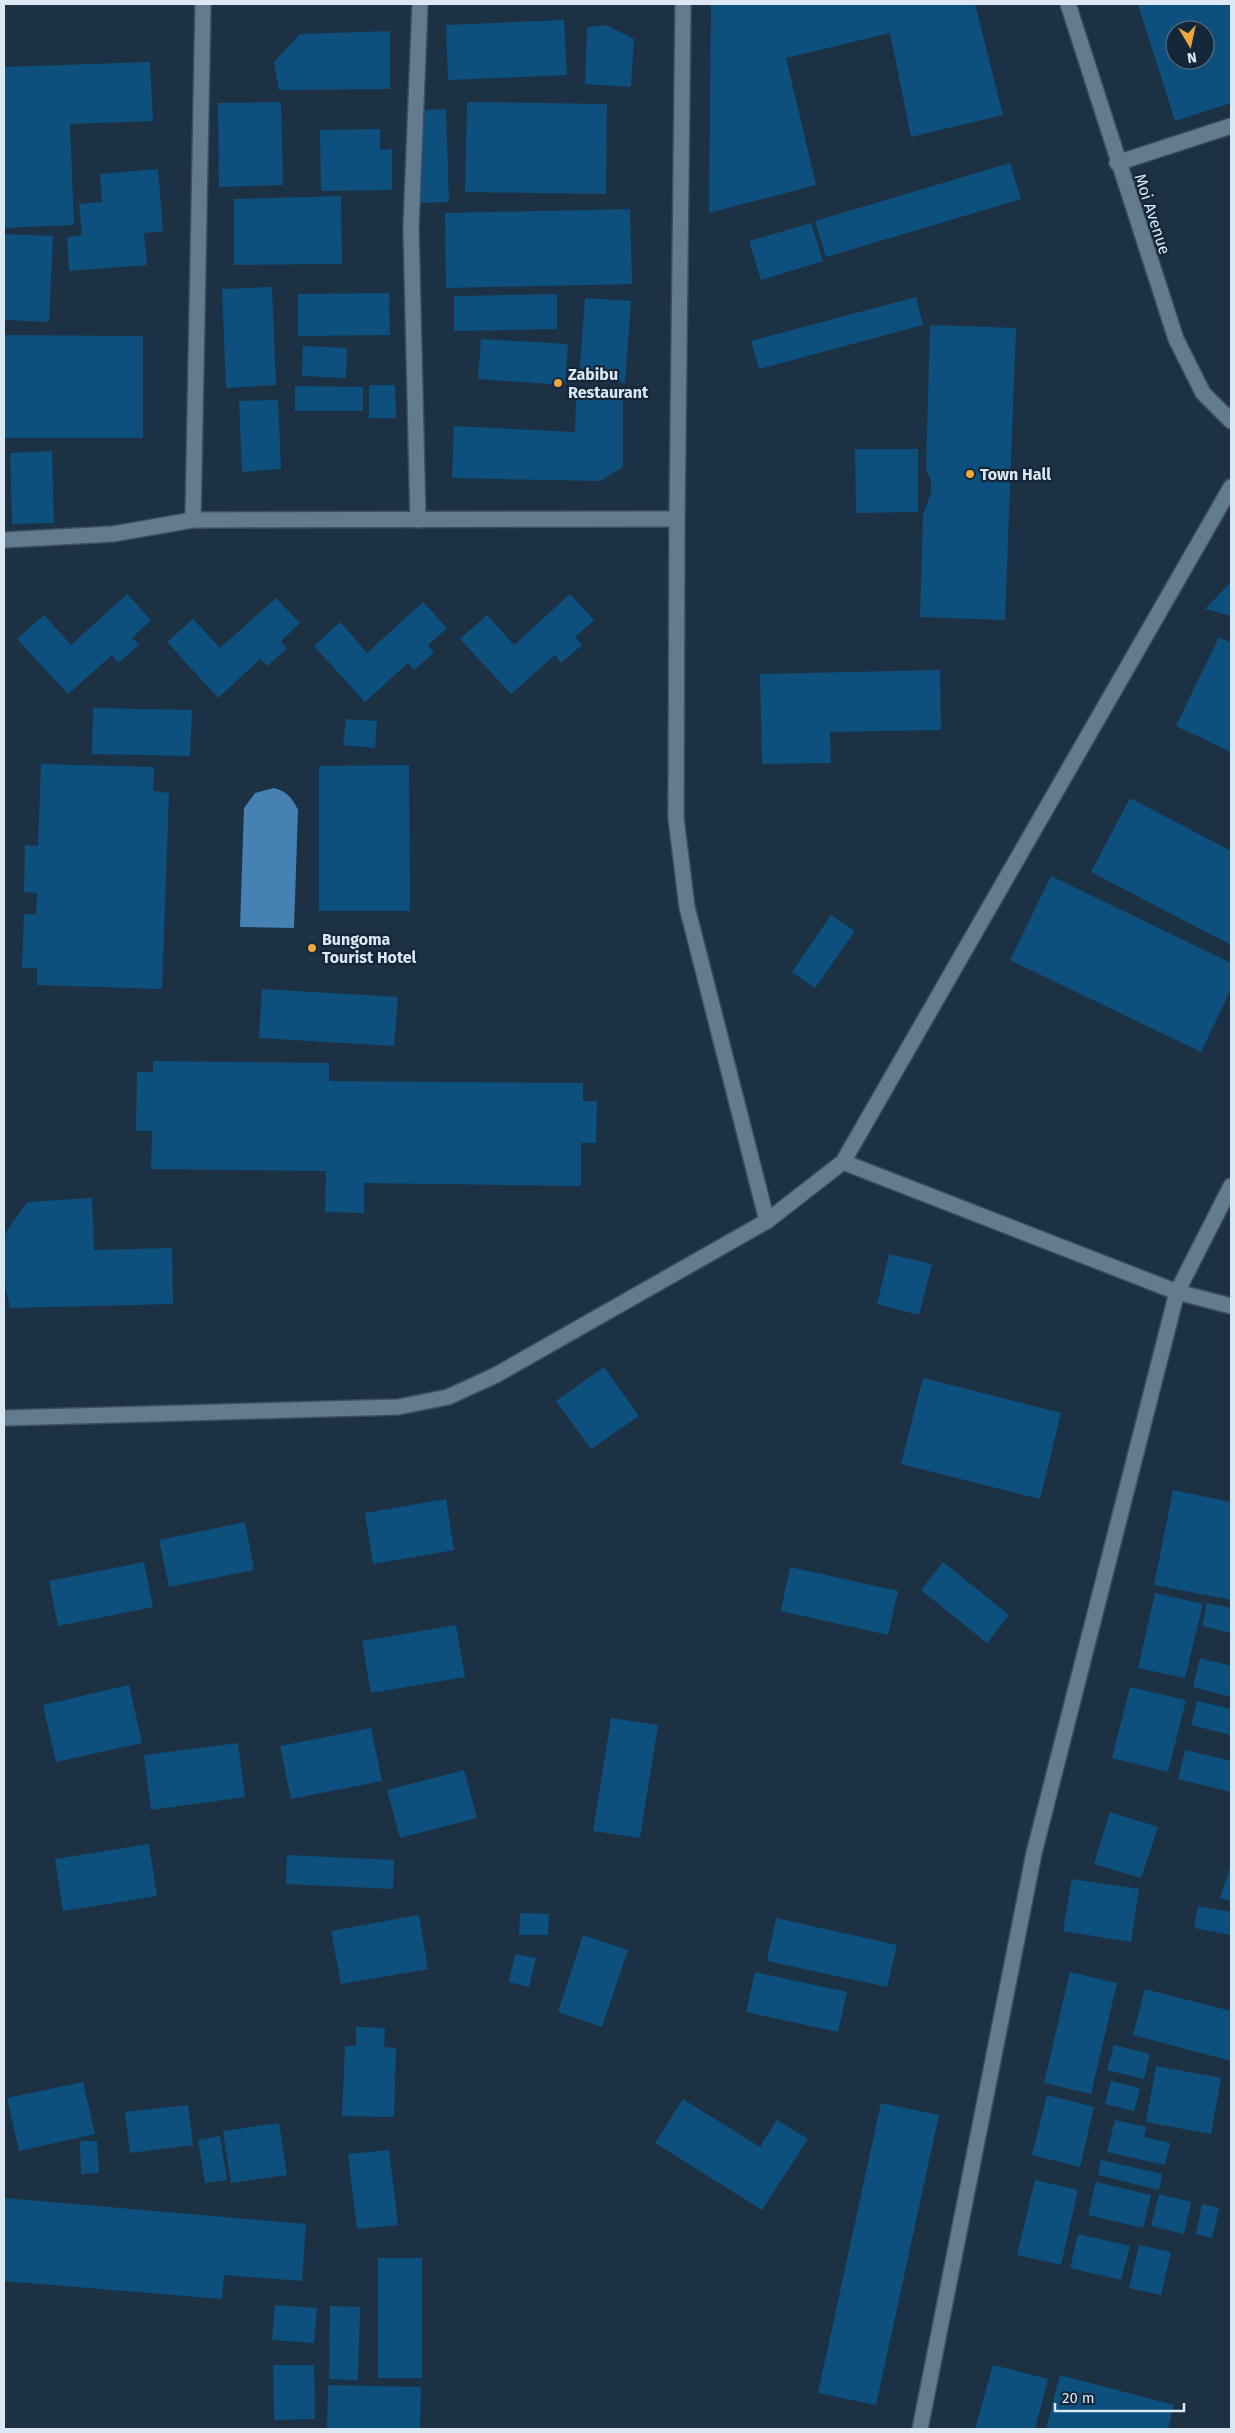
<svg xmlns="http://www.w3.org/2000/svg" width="1235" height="2433" viewBox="0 0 1235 2433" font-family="'Fira Sans',sans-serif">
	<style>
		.water { fill: #4582b3 }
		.building { fill: #0d507e; fill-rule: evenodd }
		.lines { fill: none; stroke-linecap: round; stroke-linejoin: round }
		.minor-casing { stroke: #3d4f5e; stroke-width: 18 }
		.tertiary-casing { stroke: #3d4f5e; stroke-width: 18 }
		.minor { stroke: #637b8f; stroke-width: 15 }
		.tertiary { stroke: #637b8f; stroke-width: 15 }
		.poi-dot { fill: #f0a63e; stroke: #132738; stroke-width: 2 }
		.labels { text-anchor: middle; stroke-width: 4.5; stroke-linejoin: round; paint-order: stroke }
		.street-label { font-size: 16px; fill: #dbe8f4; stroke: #132738 }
		.poi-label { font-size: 16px; font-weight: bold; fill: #dbe8f4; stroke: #132738; text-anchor: start }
	</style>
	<rect width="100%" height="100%" fill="#1c3143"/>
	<path class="water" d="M274 788C287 792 292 797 298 810L294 928 240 927 244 808 255 793Z"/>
	<g class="building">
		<path d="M711 4H975L1003 115 911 137 890 33 786 58 816 185 709 213Z"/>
		<path d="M1138 4H1231V103L1175 121ZM1175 30H1205V60H1175Z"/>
		<path d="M564 20 567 75 448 80 446 25Z"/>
		<path d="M606 25 634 39 631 87 585 84 587 27Z"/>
		<path d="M390 31V89L279 90 274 62 300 34Z"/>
		<path d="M150 62 153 121 70 124 74 225 4 228V67Z"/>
		<path d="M281 102 283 185 219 187 218 103Z"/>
		<path d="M467 102 607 104 606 194 465 192Z"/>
		<path d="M446 109 449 202 421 203 419 110Z"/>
		<path d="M380 129V150L392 149V190L321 191 320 130Z"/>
		<path d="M1010 163 1021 199 826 257 815 221Z"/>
		<path d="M158 169 163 231 144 233 147 265 69 271 67 237 82 235 79 204 102 202 100 174Z"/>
		<path d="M341 196 342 264 234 265V199Z"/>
		<path d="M630 209 632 284 446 288 445 213Z"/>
		<path d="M811 223 823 261 761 280 749 241Z"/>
		<path d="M4 234 53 236 49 322 4 320Z"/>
		<path d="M272 287 276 385 226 388 222 289Z"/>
		<path d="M389 293 390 335 298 336V294Z"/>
		<path d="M557 294V329L454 331V296Z"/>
		<path d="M916 297 923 325 759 369 751 341Z"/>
		<path d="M585 298 631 301 625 383 579 379Z"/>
		<path d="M930 325 1016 328 1005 620 920 617 923 515 931 492V480L926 469Z"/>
		<path d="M4 335 143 336V438H4Z"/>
		<path d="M481 339 568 344 565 385 478 379Z"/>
		<path d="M303 346 347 348 346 378 302 376Z"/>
		<path d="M369 385H395L396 418H369Z"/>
		<path d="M295 386 363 387V411H295Z"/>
		<path d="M576 394 623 396V467L600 481 452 478 454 426 575 432Z"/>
		<path d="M278 400 281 469 242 472 239 401Z"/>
		<path d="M855 449H918V512L856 513Z"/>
		<path d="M52 451 54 523 12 524 10 453Z"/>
		<path d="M1231 582V616L1205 609Z"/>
		<path d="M127 594 151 620 132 638 139 645 118 663 112 655 68 694 17 639 44 615 71 645Z"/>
		<path d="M570 594 594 620 575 637 582 645 561 663 555 655 511 694 460 639 487 615 514 645Z"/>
		<path d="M276 598 300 623 281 641 287 649 267 666 260 659 218 698 167 642 193 619 220 648Z"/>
		<path d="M423 602 447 628 428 645 434 653 414 670 408 663 365 702 314 646 340 622 367 653Z"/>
		<path d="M1219 637 1231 643V752L1176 726Z"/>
		<path d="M940 670 941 730 830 732 831 763 762 764 760 674Z"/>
		<path d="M93 708 192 710 190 756 92 754Z"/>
		<path d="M346 719 377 721 375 748 343 745Z"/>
		<path d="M41 764 154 767 153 791 169 793 162 989 37 985V968H22L24 914H36L37 893 24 892 25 845 38 846Z"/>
		<path d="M409 765 410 911H319V766Z"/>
		<path d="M1130 798 1231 851V945L1091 872Z"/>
		<path d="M1051 876 1231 963V989L1201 1052 1010 960Z"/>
		<path d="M831 915 855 931 815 988 792 972Z"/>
		<path d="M262 989 398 997 394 1046 259 1038Z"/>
		<path d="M153 1061 329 1063V1081L583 1083V1101H597L596 1143H581V1186L364 1183V1213L325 1212 326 1171 151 1169 152 1131H136L137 1072H153Z"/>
		<path d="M92 1198 94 1250 172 1248 173 1304 10 1308 4 1281V1235L27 1202Z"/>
		<path d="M889 1254 932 1264 919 1315 877 1304Z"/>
		<path d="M604 1367 639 1416 591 1449 556 1401Z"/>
		<path d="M923 1378 1061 1413 1040 1499 901 1464Z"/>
		<path d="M1173 1490 1231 1502V1600L1154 1585Z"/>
		<path d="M446 1499 454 1550 373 1564 365 1513Z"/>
		<path d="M245 1522 254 1570 169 1587 159 1540Z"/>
		<path d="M144 1562 153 1607 58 1626 49 1581Z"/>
		<path d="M943 1562 1009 1615 987 1643 921 1590Z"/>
		<path d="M790 1567 898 1591 888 1635 781 1611Z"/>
		<path d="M1155 1593 1203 1604 1185 1678 1138 1668Z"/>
		<path d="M1207 1603 1231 1608V1633L1202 1626Z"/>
		<path d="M456 1625 465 1677 371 1693 362 1641Z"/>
		<path d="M1200 1658 1231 1666V1697L1193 1687Z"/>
		<path d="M129 1685 142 1743 56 1762 43 1705Z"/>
		<path d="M1130 1687 1186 1700 1168 1772 1112 1758Z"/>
		<path d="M1197 1701 1231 1709V1735L1191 1725Z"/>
		<path d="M611 1718 658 1725 640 1838 593 1831Z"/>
		<path d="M371 1728 382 1781 291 1799 280 1746Z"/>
		<path d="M238 1743 245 1797 151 1810 144 1755Z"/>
		<path d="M1185 1750 1231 1761V1792L1178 1779Z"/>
		<path d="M464 1770 477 1818 400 1838 387 1790Z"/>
		<path d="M1110 1812 1158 1827 1141 1878 1094 1864Z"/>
		<path d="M149 1844 157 1896 63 1911 55 1859Z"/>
		<path d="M287 1855 394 1860 393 1889 286 1884Z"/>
		<path d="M1231 1864V1901L1220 1898Z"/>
		<path d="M1072 1879 1139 1889 1131 1942 1063 1931Z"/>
		<path d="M1198 1906 1231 1912V1935L1194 1928Z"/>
		<path d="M520 1913 549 1914 548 1935H519Z"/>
		<path d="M419 1915 428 1969 341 1984 331 1931Z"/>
		<path d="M776 1918 897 1945 887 1987 767 1961Z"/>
		<path d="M583 1935 628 1950 602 2027 558 2012Z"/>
		<path d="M515 1954 536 1958 529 1987 509 1982Z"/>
		<path d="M755 1972 847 1992 838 2032 746 2012Z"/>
		<path d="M1070 1972 1117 1983 1091 2094 1044 2083Z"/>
		<path d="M1145 1989 1231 2011V2061L1133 2035Z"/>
		<path d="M356 2027 385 2028 384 2047 396 2048 394 2117 342 2116 345 2046H356Z"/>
		<path d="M1114 2045 1150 2054 1144 2079 1107 2070Z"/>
		<path d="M1156 2066 1221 2078 1211 2134 1146 2122Z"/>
		<path d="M1111 2081 1140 2088 1134 2111 1105 2104Z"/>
		<path d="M83 2082 95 2134 19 2151 7 2098Z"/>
		<path d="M1047 2095 1094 2107 1080 2167 1032 2155Z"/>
		<path d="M683 2099 760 2147 777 2120 808 2139 762 2210 655 2143Z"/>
		<path d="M881 2103 939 2115 876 2405 818 2393Z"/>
		<path d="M188 2105 193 2145 130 2153 125 2112Z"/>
		<path d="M1115 2120 1146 2127 1144 2137 1170 2143 1165 2165 1107 2152Z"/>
		<path d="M279 2123 287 2175 231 2183 223 2131Z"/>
		<path d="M220 2136 227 2180 205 2183 198 2140Z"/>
		<path d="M80 2141H97L99 2173 81 2174Z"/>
		<path d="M389 2150 398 2225 357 2229 348 2154Z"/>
		<path d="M1101 2160 1162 2174 1159 2190 1098 2175Z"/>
		<path d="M1035 2180 1078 2190 1061 2265 1017 2255Z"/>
		<path d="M1096 2182 1151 2195 1143 2228 1088 2215Z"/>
		<path d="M1159 2194 1191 2202 1184 2234 1151 2226Z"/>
		<path d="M5 2198 306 2224 302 2281 224 2275 222 2299 4 2281Z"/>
		<path d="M1202 2204 1219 2208 1212 2238 1196 2234Z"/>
		<path d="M1078 2234 1130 2246 1121 2280 1070 2268Z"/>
		<path d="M1139 2245 1171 2252 1161 2295 1129 2288Z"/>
		<rect x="378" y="2258" width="44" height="120"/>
		<path d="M275 2305 317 2308 314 2343 272 2340Z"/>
		<path d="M330 2306 360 2307 358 2380 329 2379Z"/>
		<path d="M273 2365H314L315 2419 274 2420Z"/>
		<path d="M993 2365 1048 2379 1035 2429H975Z"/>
		<path d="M1060 2375 1174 2405 1168 2429H1046Z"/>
		<path d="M328 2385 421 2387 420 2429H327Z"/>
	</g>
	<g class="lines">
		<g class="minor-casing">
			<g id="minor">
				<path d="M683 4 677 519 676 818 687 907 767 1221"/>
				<path d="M1117 163 1231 126"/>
				<path d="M193 520 203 4"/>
				<path d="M418 520 411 227 420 4"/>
				<path d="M4 540 113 534 193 520 677 519"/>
				<path d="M843 1162 1177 1292 1231 1306"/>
				<path d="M4 1418 398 1407 448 1397 496 1375 767 1221 843 1162 1231 487"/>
				<path d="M920 2429 1034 1853 1177 1292 1231 1186"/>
			</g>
		</g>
		<g class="tertiary-casing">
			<path id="tertiary" d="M1068 4 1176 339 1203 393 1231 421"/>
		</g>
		<use href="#minor" class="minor"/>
		<use href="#tertiary" class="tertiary"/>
	</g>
	<g class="poi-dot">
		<circle cx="558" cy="383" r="5"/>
		<circle cx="970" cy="474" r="5"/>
		<circle cx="312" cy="948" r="5"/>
	</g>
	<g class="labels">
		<g class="street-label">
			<text transform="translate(1153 214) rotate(72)" y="6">Moi Avenue</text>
		</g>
		<g class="poi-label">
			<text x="568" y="380">Zabibu<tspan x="568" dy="18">Restaurant</tspan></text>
			<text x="980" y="480">Town Hall</text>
			<text x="322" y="945">Bungoma<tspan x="322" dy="18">Tourist Hotel</tspan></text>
		</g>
	</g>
	<rect width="1235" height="2433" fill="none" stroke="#dbe8f4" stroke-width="10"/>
	<g transform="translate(1190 45) rotate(171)"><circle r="24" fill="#132738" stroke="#637483"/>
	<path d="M0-4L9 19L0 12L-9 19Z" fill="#f0a63e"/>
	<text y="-8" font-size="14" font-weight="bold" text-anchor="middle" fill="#dbe8f4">N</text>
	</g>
	<path d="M1055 2403v8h129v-8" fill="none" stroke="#dbe8f4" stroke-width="2.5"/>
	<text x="1062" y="2403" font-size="15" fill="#dbe8f4" stroke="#132738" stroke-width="4" paint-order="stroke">20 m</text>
</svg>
